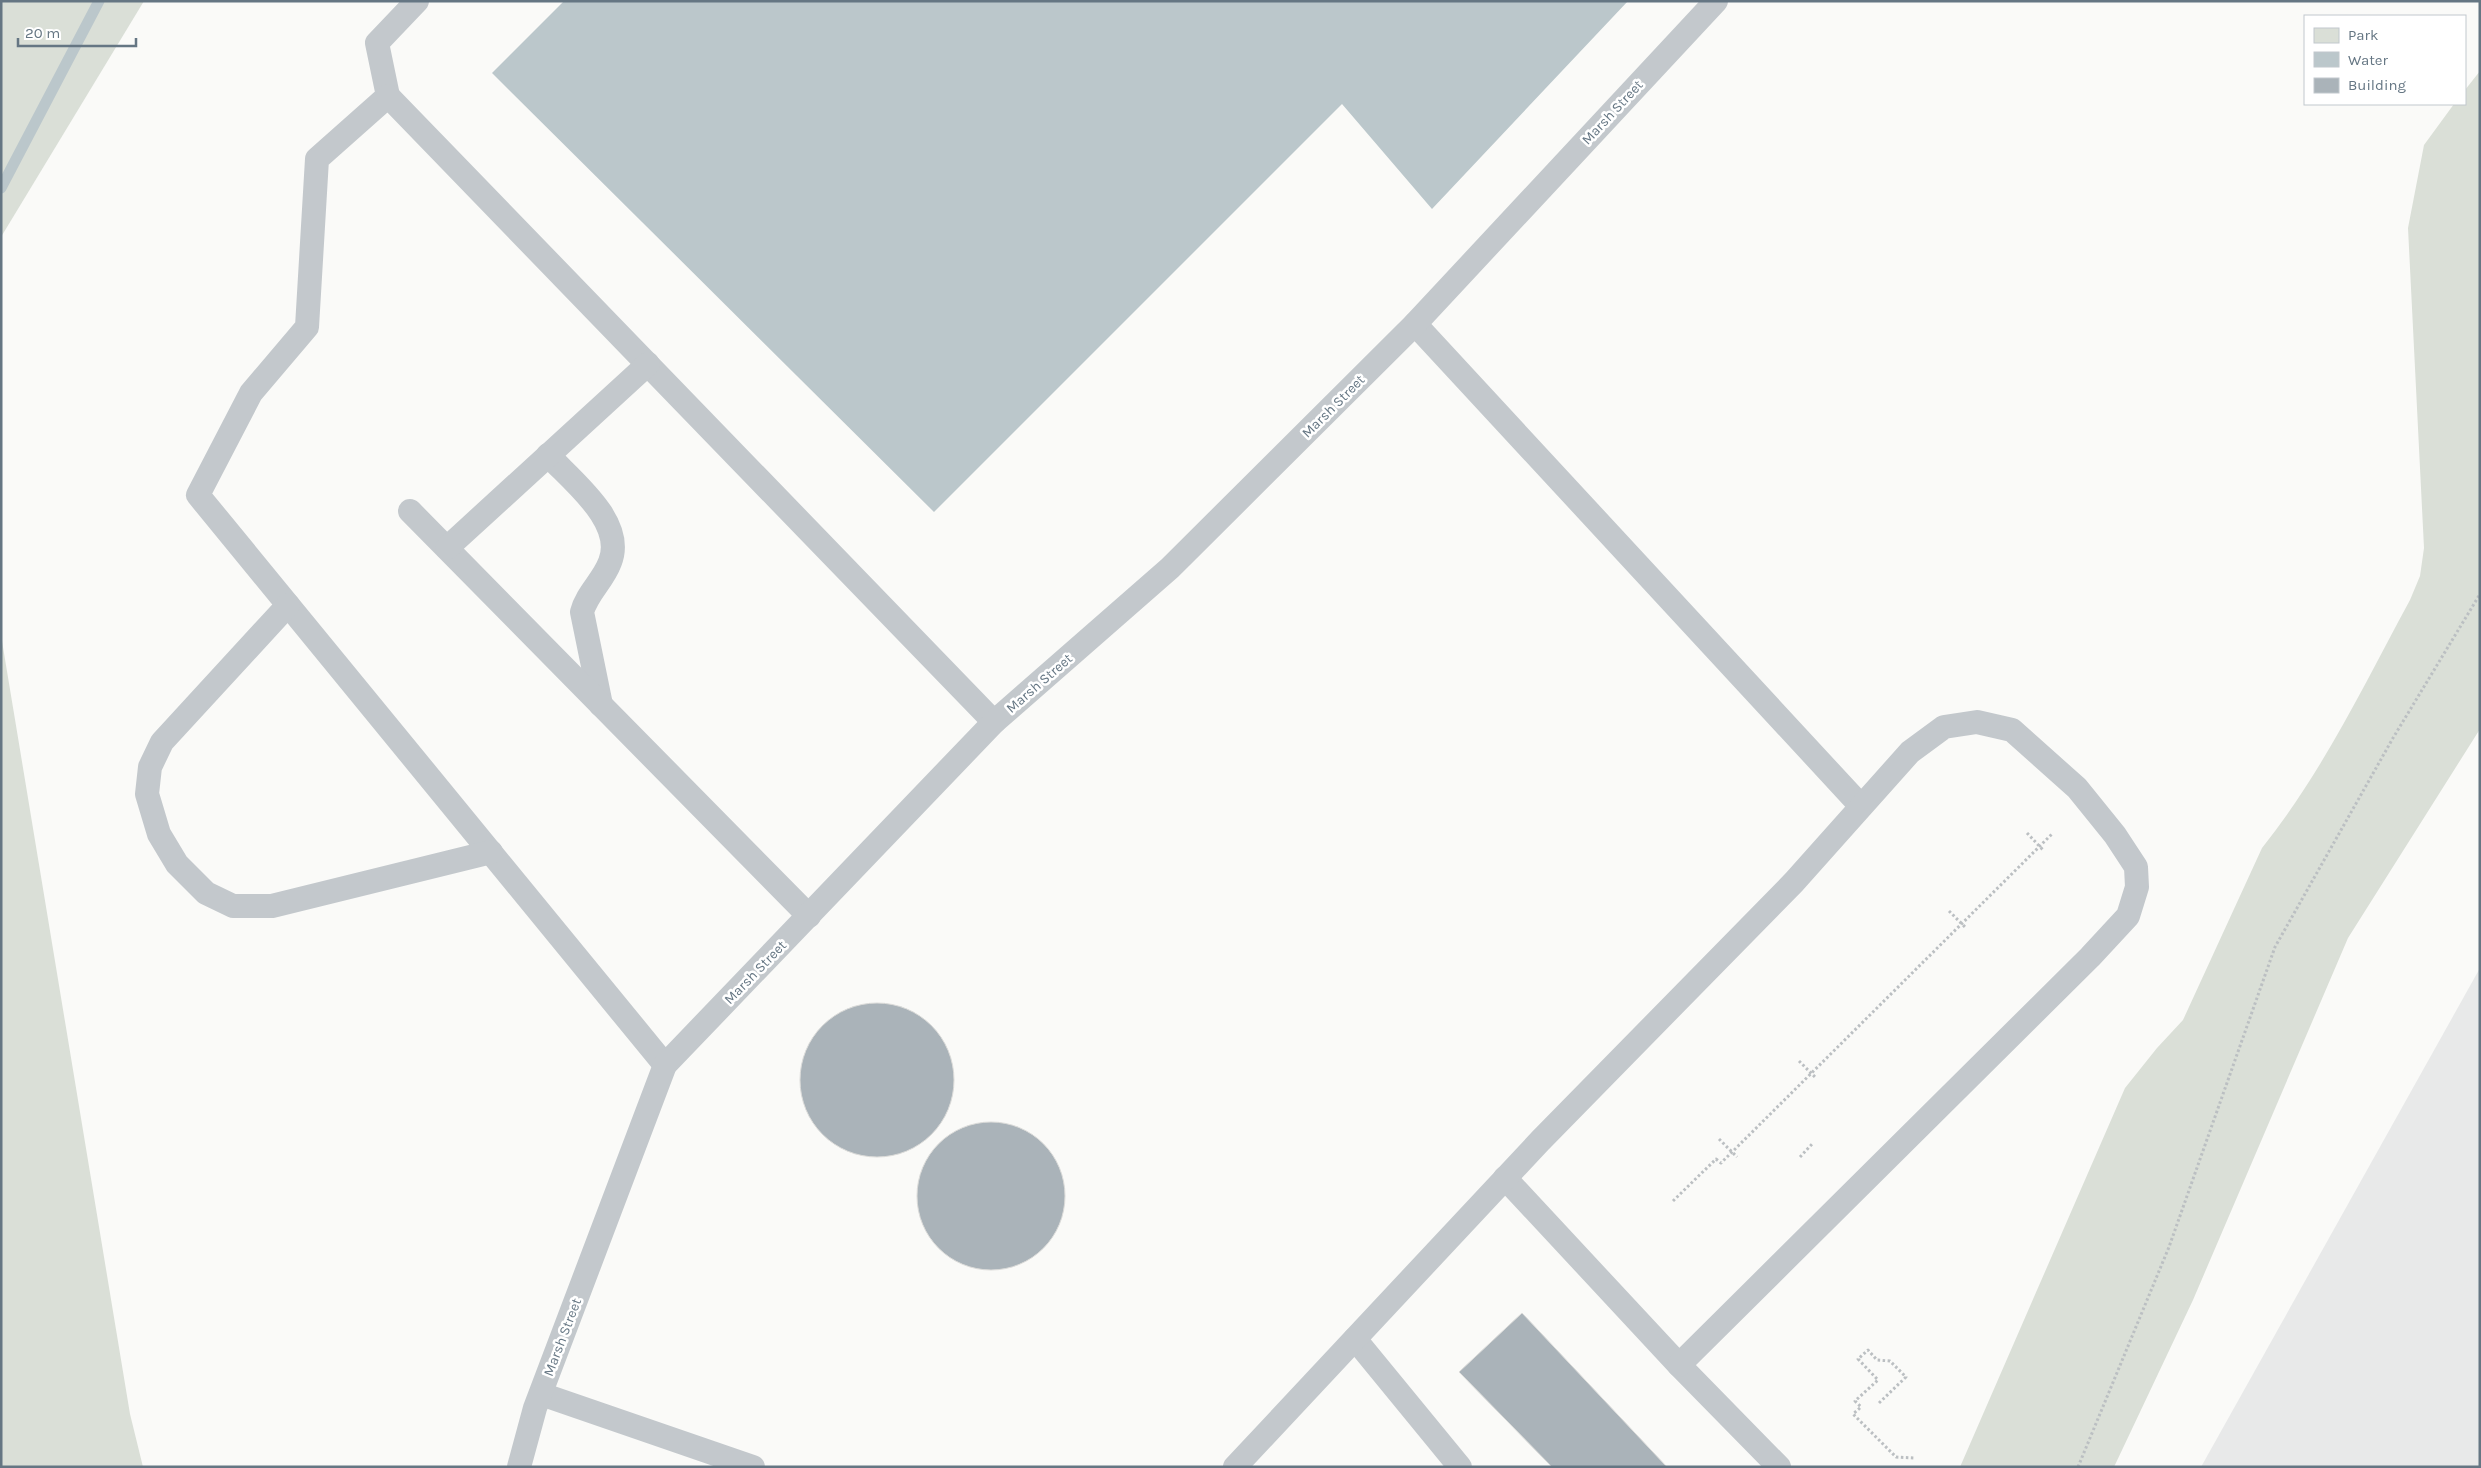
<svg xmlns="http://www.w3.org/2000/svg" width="2481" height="1468" viewBox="0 0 2481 1468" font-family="Karla,sans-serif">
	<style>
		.built { fill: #e8e9e9 }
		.green { fill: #dadfd7 }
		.water { fill: #bbc7cb }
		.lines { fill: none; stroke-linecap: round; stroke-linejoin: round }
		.stream { stroke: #bbc7cb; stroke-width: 11 }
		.building { fill: #aab3b9; stroke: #dcdcda }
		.path { stroke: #bbbfc2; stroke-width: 3; stroke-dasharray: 2.5 2.5; stroke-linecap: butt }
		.service { stroke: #c3c8cc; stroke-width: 24 }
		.labels { text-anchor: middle; stroke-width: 5; stroke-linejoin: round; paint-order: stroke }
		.street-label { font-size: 14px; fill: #657683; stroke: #fff }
	</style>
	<rect width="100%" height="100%" fill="#fafaf8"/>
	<path class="built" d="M2480 968V1467H2201Z"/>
	<g class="green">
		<path d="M1 1H144L1 237Z"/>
		<path d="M2480 71V729L2348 938 2193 1300 2114 1467H1960L2125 1088 2157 1048 2183 1020 2262 848C2322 773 2364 685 2410 600L2420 576 2424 548 2408 228 2424 145 2454 104H2465V90Z"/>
		<path d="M1 635 130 1414 143 1467H1Z"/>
	</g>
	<path class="water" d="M564 1H1628L1432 209 1342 104 934 512 492 73Z"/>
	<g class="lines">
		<path class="stream" d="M1 188 99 1"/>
	</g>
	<g class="building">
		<circle cx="877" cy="1080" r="77"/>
		<circle cx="991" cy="1196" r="74"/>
		<path d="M1522 1313 1667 1467H1552L1459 1372Z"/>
	</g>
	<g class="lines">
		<g class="path">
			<path d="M2027 833 2044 851"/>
			<path d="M1949 911 1965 927"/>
			<path d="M1799 1061 1815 1077"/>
			<path d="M1719 1139 1737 1157"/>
			<path d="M1800 1157 1813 1143"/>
			<path d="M1673 1201 1716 1159 1721 1163 2053 833"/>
			<path d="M1879 1403 1906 1377 1890 1361 1877 1360 1868 1350 1858 1359 1878 1380 1855 1401 1861 1407 1853 1414 1896 1457 1914 1458"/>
			<path d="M2078 1467 2169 1247 2275 947 2393 738 2480 594"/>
		</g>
		<g class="service">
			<path d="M417 1 377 43 388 96 317 159 307 327 251 393 198 495 665 1065"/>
			<path d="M388 96 994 722"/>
			<path d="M1415 324 1860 805"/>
			<path d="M548 455C572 481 626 522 610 562 603 581 587 593 582 612L601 705"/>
			<path d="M410 511 809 916"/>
			<path d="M447 548 648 364"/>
			<path d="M288 605 162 742 150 767 147 794 159 834 177 864 206 893 233 906H272L491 852"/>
			<path d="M1505 1178 1679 1365 1779 1467"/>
			<path d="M1355 1339 1460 1467"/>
			<path d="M541 1394 753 1467"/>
			<path d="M519 1467 535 1408 665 1065 994 722 1170 568 1415 324 1716 1"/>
			<path d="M1235 1467 1540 1141 1794 882 1910 752 1944 727 1977 722 2012 730 2077 788 2115 835 2136 867 2137 887 2128 916 2090 957 1679 1365"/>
		</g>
	</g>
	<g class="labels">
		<g class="street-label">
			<text transform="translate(1612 112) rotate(-47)" y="5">Marsh Street</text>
			<text transform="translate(1333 406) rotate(-45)" y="5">Marsh Street</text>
			<text transform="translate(1039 683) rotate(-41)" y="5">Marsh Street</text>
			<text transform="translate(755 972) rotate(-46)" y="5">Marsh Street</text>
			<text transform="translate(562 1337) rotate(-69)" y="5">Marsh Street</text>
		</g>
	</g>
	<rect width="2481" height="1468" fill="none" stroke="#657683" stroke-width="5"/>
	<rect x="2304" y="15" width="162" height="90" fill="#ffffff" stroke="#c1c8cd"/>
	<rect x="2314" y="28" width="25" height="15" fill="#dadfd7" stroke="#c1c8cd"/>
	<text x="2348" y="40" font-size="15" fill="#657683">Park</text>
	<rect x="2314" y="52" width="25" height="15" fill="#bbc7cb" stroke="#c1c8cd"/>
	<text x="2348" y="65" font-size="15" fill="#657683">Water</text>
	<rect x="2314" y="78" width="25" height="15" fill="#aab3b9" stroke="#c1c8cd"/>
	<text x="2348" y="90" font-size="15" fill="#657683">Building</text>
	<path d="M18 38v8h118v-8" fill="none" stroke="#657683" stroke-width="2.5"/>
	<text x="25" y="38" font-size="15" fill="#657683" stroke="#ffffff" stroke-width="4" paint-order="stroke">20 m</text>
</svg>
